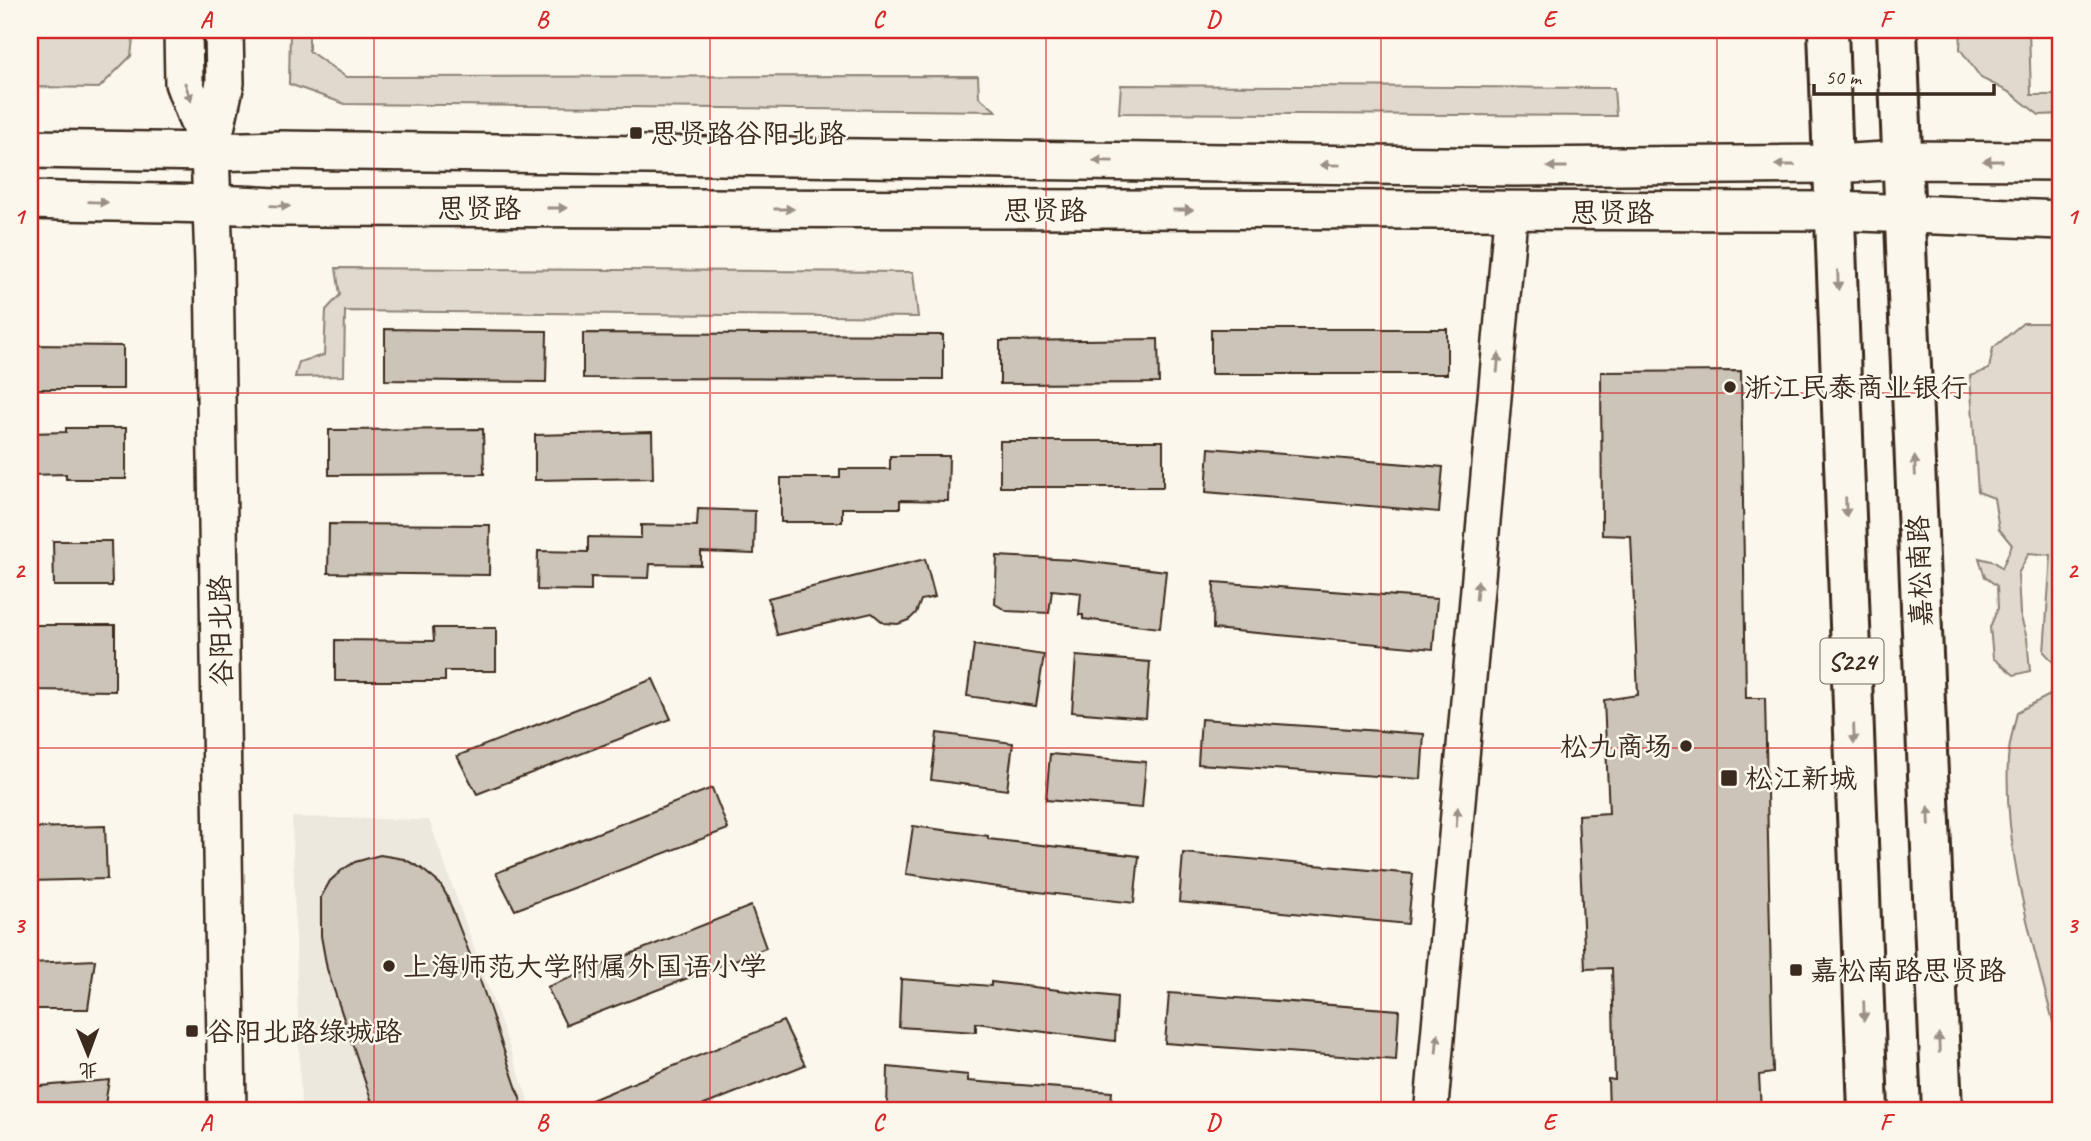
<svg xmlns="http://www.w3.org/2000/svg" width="2091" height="1141" viewBox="0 0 2091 1141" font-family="Caveat,'LXGW WenKai TC',sans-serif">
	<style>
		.built { fill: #ede8dd }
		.green { fill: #dfd9ce; stroke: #8d8276; stroke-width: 2 }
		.building { fill: #ccc4b9; stroke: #3b2a1e; stroke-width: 2 }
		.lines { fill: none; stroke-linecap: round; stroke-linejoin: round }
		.tertiary-casing { stroke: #3b2a1e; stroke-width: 37 }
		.secondary-casing { stroke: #3b2a1e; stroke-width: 42 }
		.primary-casing { stroke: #3b2a1e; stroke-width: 44 }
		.tertiary { stroke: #fbf7ec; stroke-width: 32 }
		.secondary { stroke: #fbf7ec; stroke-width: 37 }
		.primary { stroke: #fbf7ec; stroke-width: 38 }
		.oneway { fill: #9b9085 }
		.grid { fill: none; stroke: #d62828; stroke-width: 2; stroke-opacity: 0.55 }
		.poi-dot { fill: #3b2a1e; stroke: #fbf7ec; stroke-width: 2.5 }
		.labels { text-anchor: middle; stroke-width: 5; stroke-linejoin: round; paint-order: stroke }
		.shield { fill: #fbf7ec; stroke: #75685c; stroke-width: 2 }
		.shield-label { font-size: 26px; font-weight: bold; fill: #3b2a1e }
		.poi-label { font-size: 28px; fill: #3b2a1e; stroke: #fbf7ec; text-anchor: start }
		.street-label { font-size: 28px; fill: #3b2a1e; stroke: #fbf7ec }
		.neatline { fill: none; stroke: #d62828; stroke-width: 2.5 }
		.grid-label { font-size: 23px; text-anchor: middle; font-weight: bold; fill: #d62828 }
	</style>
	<rect width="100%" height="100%" fill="#fbf7ec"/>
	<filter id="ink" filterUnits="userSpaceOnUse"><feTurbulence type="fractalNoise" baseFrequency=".0143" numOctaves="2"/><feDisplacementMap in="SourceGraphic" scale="14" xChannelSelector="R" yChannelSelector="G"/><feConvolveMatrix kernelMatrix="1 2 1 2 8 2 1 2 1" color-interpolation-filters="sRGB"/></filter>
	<g filter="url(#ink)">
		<path class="built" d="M292 817 429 820 532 1111H301Z"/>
		<g class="green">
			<path d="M30 30H134L131 56 99 88 30 87Z"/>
			<path d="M290 30H309V51L346 77 978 76 979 97 996 111 345 104 289 84Z"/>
			<path d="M1961 30H2029L2031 95H2061V114L2039 115 2011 93 1981 78 1960 49Z"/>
			<path d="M1121 85 1614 88 1616 116 1119 113Z"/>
			<path d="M336 268 913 272 918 317 345 311 344 376 295 377 299 362 324 355 326 310 340 295Z"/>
			<path d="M2023 323H2061V1064L2060 1049C2037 955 2003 857 2008 759 2009 744 2014 727 2017 712L2050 695 2056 665 2044 652 2051 555 2029 553 2018 574 2020 614 2027 638 2030 671 2014 675 1993 658 1990 627 1998 608 1997 586 1985 577 1979 558 1995 562 2002 568 2012 545 1999 529 1994 498 1978 492 1970 376 1989 369 1993 348Z"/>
		</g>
		<g class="building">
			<path d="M385 329 547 331 546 382 385 380Z"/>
			<rect x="1211" y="329" width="236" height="45"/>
			<path d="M583 333 943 335V379L583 378Z"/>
			<path d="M1158 339 1159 383 1000 384V341Z"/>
			<path d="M30 345 123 346V389H30Z"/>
			<path d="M1741 371 1746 698H1765L1773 1073 1759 1075 1761 1111H1609L1608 1079 1615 1080 1612 968 1585 969 1578 815 1609 813 1604 700 1638 695 1631 536 1602 535 1601 372Z"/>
			<path d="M66 428H126V479H66V474L30 475V433L66 432Z"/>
			<path d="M483 429 484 474 329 475V430Z"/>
			<path d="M652 432 653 478 535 480V435Z"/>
			<rect x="1000" y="441" width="163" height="46"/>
			<path d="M1209 448 1443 467 1439 512 1206 492Z"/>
			<path d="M890 456H949L948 501 900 500V508H842V522H781V478H840V469H890Z"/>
			<path d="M698 509 755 511 754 554 701 552V565L650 564 649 578 591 577V591L537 590 538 551 588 552V537L641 538V525L697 526Z"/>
			<path d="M329 524 490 525 489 575 328 573Z"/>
			<path d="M53 541H111L112 586H54Z"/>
			<path d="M997 556 1073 560 1166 571 1160 628 1083 619V615H1079L1081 593 1052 590 1049 613 1007 611 995 604Z"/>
			<path d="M925 559 935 597 921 600 916 613 909 620 898 624 884 623 872 613 777 635 768 598Z"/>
			<path d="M1214 582 1437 599 1433 649 1213 629Z"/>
			<path d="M30 625H115V691L30 690Z"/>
			<path d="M433 628H496V671H445V681H335V640L434 641Z"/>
			<path d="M974 645 1044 655 1036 706 967 696Z"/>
			<path d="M1076 656 1150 662 1146 718 1072 712Z"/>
			<path d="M653 679 671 719 477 794 457 756Z"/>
			<path d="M1201 719 1424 734 1421 779 1198 764Z"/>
			<path d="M937 733 1013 743 1007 790 931 780Z"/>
			<path d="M1050 754 1146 762 1142 808 1046 800Z"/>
			<path d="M712 788 728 829 515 910 496 873Z"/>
			<path d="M105 826 107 879 30 881V828Z"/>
			<path d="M913 826 988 836V839L1139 856 1134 903 1012 889 906 874Z"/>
			<path d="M1183 853 1413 874 1408 924 1179 902Z"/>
			<path d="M380 855 404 859 421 868 440 884 447 896 481 983 520 1098 522 1111H375L327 969 321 936V897L330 881 342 870 355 862Z"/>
			<path d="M751 906 766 948 566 1025 547 987Z"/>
			<path d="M95 960 88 1009H30V963Z"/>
			<path d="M901 979 991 986V982L1117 997 1115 1041 976 1023V1032L899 1027Z"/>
			<path d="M1169 993 1399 1010 1396 1060 1165 1043Z"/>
			<path d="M783 1021 805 1065 689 1111H565Z"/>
			<path d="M888 1067 968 1075V1081L1112 1092 1110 1111H887Z"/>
			<path d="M109 1080 104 1111H30V1087Z"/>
		</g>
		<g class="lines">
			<g class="tertiary-casing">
				<path id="tertiary" d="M1431 1111 1511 212"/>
			</g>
			<g class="secondary-casing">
				<g id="secondary">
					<path d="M183 30 184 83 210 152"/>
					<path d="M224 30 225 83 210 152 214 263 227 1111"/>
					<path d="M30 149 210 152 279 150 1515 167 1834 164 1902 160 2061 161"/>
					<path d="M30 200C112 203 195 202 278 207L1836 211 2061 220"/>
				</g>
			</g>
			<g class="primary-casing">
				<g id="primary">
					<path d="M1828 30 1868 1111"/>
					<path d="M1897 30 1942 1111"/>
				</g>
			</g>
			<use href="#tertiary" class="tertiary"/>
			<use href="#secondary" class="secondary"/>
			<use href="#primary" class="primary"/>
		</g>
		<defs><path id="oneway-solid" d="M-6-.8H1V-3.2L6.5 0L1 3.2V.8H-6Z" transform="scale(1.75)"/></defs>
		<g class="oneway">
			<use href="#oneway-solid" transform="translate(188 92) rotate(71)"/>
			<use href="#oneway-solid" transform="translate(1103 161) rotate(-179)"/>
			<use href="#oneway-solid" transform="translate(1993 161) rotate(-180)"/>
			<use href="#oneway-solid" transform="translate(1330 165) rotate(-179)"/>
			<use href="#oneway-solid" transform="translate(1785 165) rotate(180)"/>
			<use href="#oneway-solid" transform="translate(1557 167) rotate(180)"/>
			<use href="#oneway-solid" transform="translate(98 202) rotate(2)"/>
			<use href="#oneway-solid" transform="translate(280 206) rotate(2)"/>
			<use href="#oneway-solid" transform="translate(557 208)"/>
			<use href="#oneway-solid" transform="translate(784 209)"/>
			<use href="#oneway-solid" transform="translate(1183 210)"/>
			<use href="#oneway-solid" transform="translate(1838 280) rotate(88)"/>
			<use href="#oneway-solid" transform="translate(1498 363) rotate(-85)"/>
			<use href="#oneway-solid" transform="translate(1915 466) rotate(-92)"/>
			<use href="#oneway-solid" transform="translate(1846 507) rotate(88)"/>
			<use href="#oneway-solid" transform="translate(1477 590) rotate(-85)"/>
			<use href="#oneway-solid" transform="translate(1854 734) rotate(88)"/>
			<use href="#oneway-solid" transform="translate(1929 816) rotate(-92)"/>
			<use href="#oneway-solid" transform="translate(1457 817) rotate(-85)"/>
			<use href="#oneway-solid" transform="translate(1864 1011) rotate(88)"/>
			<use href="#oneway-solid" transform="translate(1437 1043) rotate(-85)"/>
			<use href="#oneway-solid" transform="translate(1939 1043) rotate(-92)"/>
		</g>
	</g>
	<path class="grid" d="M374 30V1111M710 30V1111M1046 30V1111M1381 30V1111M1717 30V1111M30 393H2061M30 748H2061"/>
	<g class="poi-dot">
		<rect x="629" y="126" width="14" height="14" rx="3.5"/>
		<circle cx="1730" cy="387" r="7"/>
		<circle cx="1686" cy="746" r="7"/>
		<rect x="1720" y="769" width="18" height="18" rx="3.5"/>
		<circle cx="389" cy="966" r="7"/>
		<rect x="1789" y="963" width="14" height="14" rx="3.5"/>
		<rect x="185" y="1024" width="14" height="14" rx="3.5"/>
	</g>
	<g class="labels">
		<rect class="shield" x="1820.5" y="638.5" width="63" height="45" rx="5"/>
		<g class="shield-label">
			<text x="1852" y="670">S224</text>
		</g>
		<g class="poi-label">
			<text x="650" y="143">思贤路谷阳北路</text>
			<text x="1744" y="397">浙江民泰商业银行</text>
			<text x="1672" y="756" text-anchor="end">松九商场</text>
			<text x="1745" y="788">松江新城</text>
			<text x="403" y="976">上海师范大学附属外国语小学</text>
			<text x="1810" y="980">嘉松南路思贤路</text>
			<text x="206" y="1041">谷阳北路绿城路</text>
		</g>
		<g class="street-label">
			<text x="479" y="218">思贤路</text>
			<text x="1045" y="220">思贤路</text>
			<text x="1612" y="222">思贤路</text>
			<text transform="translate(1919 571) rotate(-92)" y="10">嘉松南路</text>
			<text transform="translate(220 631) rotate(-91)" y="10">谷阳北路</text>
		</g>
	</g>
	<rect width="2091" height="1141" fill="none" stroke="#fbf7ec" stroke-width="77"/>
	<g transform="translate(88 1054) rotate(179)" stroke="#fbf7ec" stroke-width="5" paint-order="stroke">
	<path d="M0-5L12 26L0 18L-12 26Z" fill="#3b2a1e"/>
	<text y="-10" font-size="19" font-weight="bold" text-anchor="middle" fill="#3b2a1e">北</text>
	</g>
	<path d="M1814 84v10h180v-10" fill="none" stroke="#3b2a1e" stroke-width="3.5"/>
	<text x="1825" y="84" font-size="21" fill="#3b2a1e" stroke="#fbf7ec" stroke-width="5" paint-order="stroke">50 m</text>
	<rect x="38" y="38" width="2014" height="1064" class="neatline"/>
	<g class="grid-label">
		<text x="206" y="27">A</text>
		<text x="542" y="27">B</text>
		<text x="878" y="27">C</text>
		<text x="1213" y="27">D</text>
		<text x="1549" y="27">E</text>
		<text x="1885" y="27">F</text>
		<text x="19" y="224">1</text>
		<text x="2072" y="224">1</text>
		<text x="19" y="578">2</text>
		<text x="2072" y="578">2</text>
		<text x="19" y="933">3</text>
		<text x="2072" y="933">3</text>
		<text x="206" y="1130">A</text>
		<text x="542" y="1130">B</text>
		<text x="878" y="1130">C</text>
		<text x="1213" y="1130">D</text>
		<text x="1549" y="1130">E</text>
		<text x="1885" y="1130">F</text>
	</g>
</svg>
